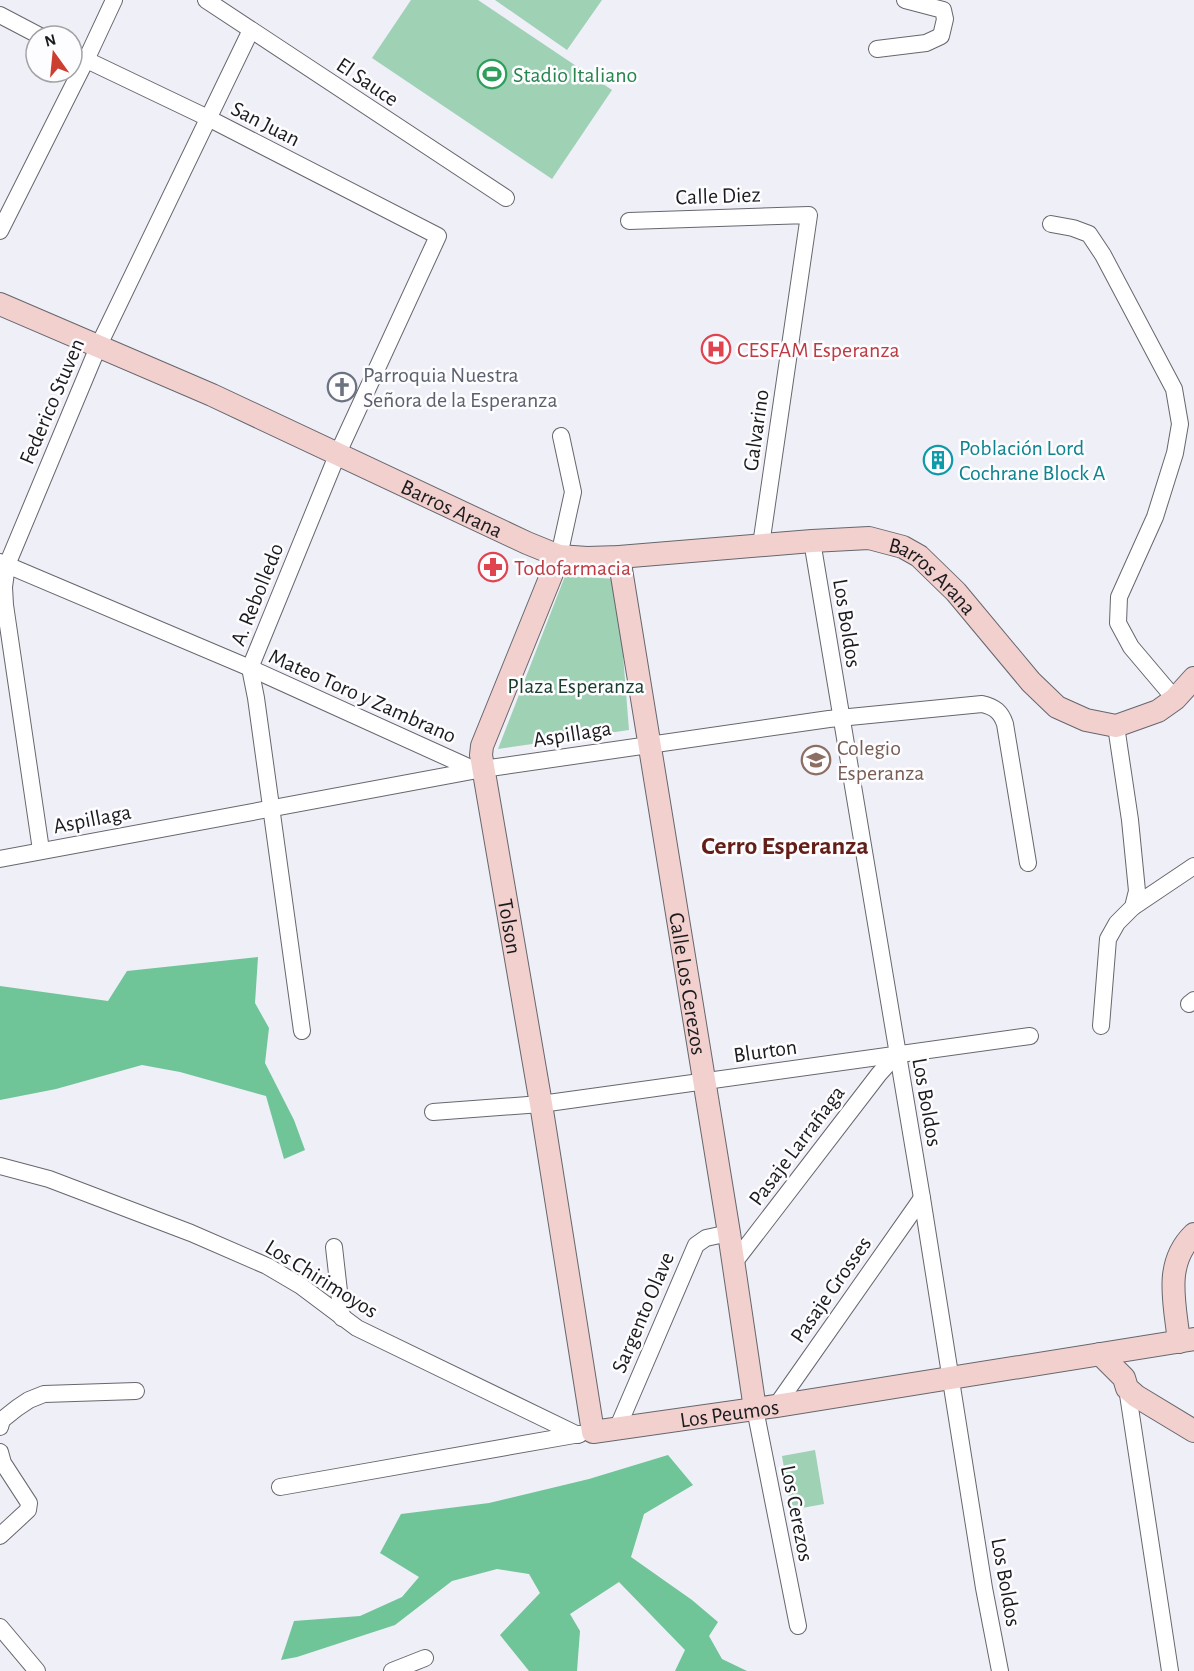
<svg xmlns="http://www.w3.org/2000/svg" width="1194" height="1671" viewBox="0 0 1194 1671" font-family="'Alegreya Sans',sans-serif">
	<style>
		.green { fill: #9fd1b5 }
		.forest { fill: #6fc498 }
		.lines { fill: none; stroke-linecap: round; stroke-linejoin: round }
		.street-casing { stroke: #66666d; stroke-width: 18 }
		.secondary-casing { stroke: #66666d; stroke-width: 24 }
		.street { stroke: #fff; stroke-width: 16 }
		.secondary { stroke: #f1d0ce; stroke-width: 22 }
		.labels { text-anchor: middle; stroke-width: 5; stroke-linejoin: round; paint-order: stroke }
		.leisure-label { font-size: 22px; fill: #27864d; stroke: #fdfdff; text-anchor: start }
		.street-label { font-size: 22px; fill: #1b1b1e; stroke: #fdfdff }
		.health-label { font-size: 22px; fill: #be3a42; stroke: #fdfdff; text-anchor: start }
		.worship-label { font-size: 22px; fill: #5b616d; stroke: #fdfdff; text-anchor: start }
		.culture-label { font-size: 22px; fill: #0d838f; stroke: #fdfdff; text-anchor: start }
		.park-label { font-size: 22px; fill: #183d2b; stroke: #fdfdff }
		.education-label { font-size: 22px; fill: #785e54; stroke: #fdfdff; text-anchor: start }
		.quarter-label { font-size: 26px; font-weight: bold; fill: #621e17; stroke: #fdfdff }
	</style>
	<rect width="100%" height="100%" fill="#efeff8"/>
	<g class="green">
		<path d="M411 0H478L612 90 552 179 372 58Z"/>
		<path d="M495 0H602L567 50Z"/>
		<path d="M565 576 617 579 629 730 498 749Z"/>
		<path d="M815 1450 824 1504 791 1510 782 1456Z"/>
	</g>
	<g class="forest">
		<path d="M258 957 255 1003 269 1028 265 1063 294 1120 305 1150 284 1159 266 1096 180 1072 142 1065 56 1089 0 1100V986L108 1001 127 971Z"/>
		<path d="M668 1455 693 1485 644 1514 631 1557 692 1600 718 1622 709 1636 722 1659 747 1671H675L685 1650 619 1582 570 1614 580 1631 577 1671H529L500 1635 540 1593 529 1574 497 1569 452 1581 395 1625 297 1657 281 1660 294 1621 360 1616 402 1597 419 1577 380 1553 401 1514 489 1503 589 1479Z"/>
	</g>
	<g class="lines">
		<g class="street-casing">
			<g id="street">
				<path d="M206 0 506 198"/>
				<path d="M0 15 40 36"/>
				<path d="M877 49 926 43 941 36 945 19 943 10 905 0"/>
				<path d="M72 53 208 118 438 236 338 453 250 668 256 698 302 1031"/>
				<path d="M629 221 809 215 761 545"/>
				<path d="M1051 224 1073 228 1089 234 1103 255 1174 389 1180 424 1175 453 1155 517 1119 597 1118 623 1131 647 1175 699"/>
				<path d="M0 231 86 60 114 0"/>
				<path d="M812 541 922 1198 984 1588 1000 1671"/>
				<path d="M559 556 573 492 561 436"/>
				<path d="M0 562 250 668 475 770"/>
				<path d="M41 850 5 605 4 587 7 565 98 347 251 30"/>
				<path d="M0 859 483 769 829 719 982 704C995 707 1001 712 1005 724L1028 863"/>
				<path d="M1133 907 1194 866"/>
				<path d="M1189 1004 1194 1000"/>
				<path d="M1101 1026 1108 939 1117 923 1133 907 1137 891 1130 820 1116 726"/>
				<path d="M433 1112 541 1104 1030 1036"/>
				<path d="M0 1166 49 1179 191 1233 267 1266 301 1286 357 1328 578 1435"/>
				<path d="M334 1247 342 1318"/>
				<path d="M733 1264 879 1074 897 1054"/>
				<path d="M1127 1388 1170 1671"/>
				<path d="M776 1406 922 1198"/>
				<path d="M755 1409 798 1626"/>
				<path d="M0 1427 2 1420 17 1408 29 1400 44 1394 136 1391"/>
				<path d="M617 1429 696 1245 706 1238 729 1233"/>
				<path d="M0 1452 3 1463 29 1503 28 1510 0 1536"/>
				<path d="M280 1487 580 1434"/>
				<path d="M0 1627 37 1671"/>
				<path d="M392 1671 425 1658"/>
			</g>
		</g>
		<g class="secondary-casing">
			<g id="secondary">
				<path id="s1" d="M0 304 212 395 527 543 559 556 587 558 619 557 812 541 869 538 903 547 919 556 956 592 1031 682 1057 707 1086 720 1116 726 1158 711 1175 699 1194 678"/>
				<path id="s2" d="M559 556 482 746 481 755 541 1104 593 1432 776 1406 1194 1339"/>
				<path id="s3" d="M619 557 729 1233 755 1409"/>
				<path d="M1179 1342C1175 1303 1163 1264 1194 1234"/>
				<path d="M1100 1354 1124 1378 1127 1388 1136 1396 1194 1431"/>
			</g>
		</g>
		<use href="#street" class="street"/>
		<use href="#secondary" class="secondary"/>
	</g>
	<defs>
		<g id="stadium-ring" transform="scale(1.5)"><circle r="9.5" fill="#fdfdff" stroke="#2e9e5b" stroke-width="1.5"/><path d="M0-5a6.5 5 0 1 0 0 10a6.5 5 0 1 0 0-10ZM-3.5-1.8h7v3.6h-7Z" fill="#2e9e5b"/></g>
		<g id="hospital-ring" transform="scale(1.5)"><circle r="9.5" fill="#fdfdff" stroke="#e0444e" stroke-width="1.5"/><path d="M-5-5h3v3.5h4V-5h3V5h-3V1.5h-4V5h-3Z" fill="#e0444e"/></g>
		<g id="church-ring" transform="scale(1.5)"><circle r="9.5" fill="#fdfdff" stroke="#6b7280" stroke-width="1.5"/><path d="M-1.2-6h2.4v3.5h3.3v2.4h-3.3V6h-2.4V-.1h-3.3v-2.4h3.3Z" fill="#6b7280"/></g>
		<g id="building-ring" transform="scale(1.5)"><circle r="9.5" fill="#fdfdff" stroke="#0f9aa8" stroke-width="1.5"/><path d="M-4-6H4V6H1V3H-1V6H-4ZM-2.5-4.3h1.7v1.8h-1.7ZM.8-4.3h1.7v1.8H.8ZM-2.5-1h1.7V.8h-1.7ZM.8-1h1.7V.8H.8Z" fill="#0f9aa8"/></g>
		<g id="pharmacy-ring" transform="scale(1.5)"><circle r="9.5" fill="#fdfdff" stroke="#e0444e" stroke-width="1.5"/><path d="M-2-6h4v4h4v4h-4v4h-4v-4h-4v-4h4Z" fill="#e0444e"/></g>
		<g id="school-ring" transform="scale(1.5)"><circle r="9.5" fill="#fdfdff" stroke="#8d6e63" stroke-width="1.5"/><path d="M0-5L7-2L0 1L-7-2ZM-4 1L0 2.5L4 1V4Q0 6-4 4Z" fill="#8d6e63"/></g>
	</defs>
	<g fill-rule="evenodd">
		<use href="#stadium-ring" x="492" y="74"/>
		<use href="#hospital-ring" x="716" y="349"/>
		<use href="#church-ring" x="342" y="387"/>
		<use href="#building-ring" x="938" y="460"/>
		<use href="#pharmacy-ring" x="493" y="567"/>
		<use href="#school-ring" x="816" y="760"/>
	</g>
	<g class="labels">
		<g class="leisure-label">
			<text x="513" y="82">Stadio Italiano</text>
		</g>
		<g class="street-label">
			<text transform="translate(368 81) rotate(34)" y="8">El Sauce</text>
			<text transform="translate(266 123) rotate(27)" y="8">San Juan</text>
			<text transform="translate(718 195) rotate(-2)" y="8">Calle Diez</text>
			<text transform="translate(51 401) rotate(-67)" y="8">Federico Stuven</text>
			<text transform="translate(755 430) rotate(-82)" y="8">Galvarino</text>
			<text dy="8" stroke="none"><textPath href="#s1" startOffset="496">Barros Arana</textPath></text>
			<text dy="8" stroke="none"><textPath href="#s1" startOffset="1000">Barros Arana</textPath></text>
			<text transform="translate(256 594) rotate(-68)" y="8">A. Rebolledo</text>
			<text transform="translate(848 623) rotate(81)" y="8">Los Boldos</text>
			<text transform="translate(363 695) rotate(24)" y="8">Mateo Toro y Zambrano</text>
			<text transform="translate(572 733) rotate(-9)" y="8">Aspillaga</text>
			<text transform="translate(92 818) rotate(-11)" y="8">Aspillaga</text>
			<text dy="8" stroke="none"><textPath href="#s2" startOffset="388">Tolson</textPath></text>
			<text dy="8" stroke="none"><textPath href="#s3" startOffset="432">Calle Los Cerezos</textPath></text>
			<text transform="translate(765 1050) rotate(-8)" y="8">Blurton</text>
			<text transform="translate(928 1102) rotate(80)" y="8">Los Boldos</text>
			<text transform="translate(796 1145) rotate(-53)" y="8">Pasaje Larrañaga</text>
			<text transform="translate(322 1278) rotate(32)" y="8">Los Chirimoyos</text>
			<text transform="translate(830 1289) rotate(-55)" y="8">Pasaje Grosses</text>
			<text transform="translate(642 1312) rotate(-67)" y="8">Sargento Olave</text>
			<text dy="8" stroke="none"><textPath href="#s2" startOffset="1038">Los Peumos</textPath></text>
			<text transform="translate(798 1513) rotate(79)" y="8">Los Cerezos</text>
			<text transform="translate(1007 1582) rotate(80)" y="8">Los Boldos</text>
		</g>
		<g class="health-label">
			<text x="737" y="357">CESFAM Esperanza</text>
			<text x="514" y="575">Todofarmacia</text>
		</g>
		<g class="worship-label">
			<text x="363" y="382">Parroquia Nuestra<tspan x="363" dy="25">Señora de la Esperanza</tspan></text>
		</g>
		<g class="culture-label">
			<text x="959" y="455">Población Lord<tspan x="959" dy="25">Cochrane Block A</tspan></text>
		</g>
		<g class="park-label">
			<text x="576" y="693">Plaza Esperanza</text>
		</g>
		<g class="education-label">
			<text x="837" y="755">Colegio<tspan x="837" dy="25">Esperanza</tspan></text>
		</g>
		<g class="quarter-label">
			<text x="785" y="854">Cerro Esperanza</text>
		</g>
	</g>
	<g transform="translate(54 54) rotate(345)"><circle r="28" fill="#fdfdff" stroke="#a3a3a5" stroke-width="1.5"/>
	<path d="M0-4.5L10 22L0 15L-10 22Z" fill="#cb3e30"/>
	<text y="-9" font-size="16" font-weight="bold" text-anchor="middle" fill="#1b1b1e">N</text>
	</g>
</svg>
